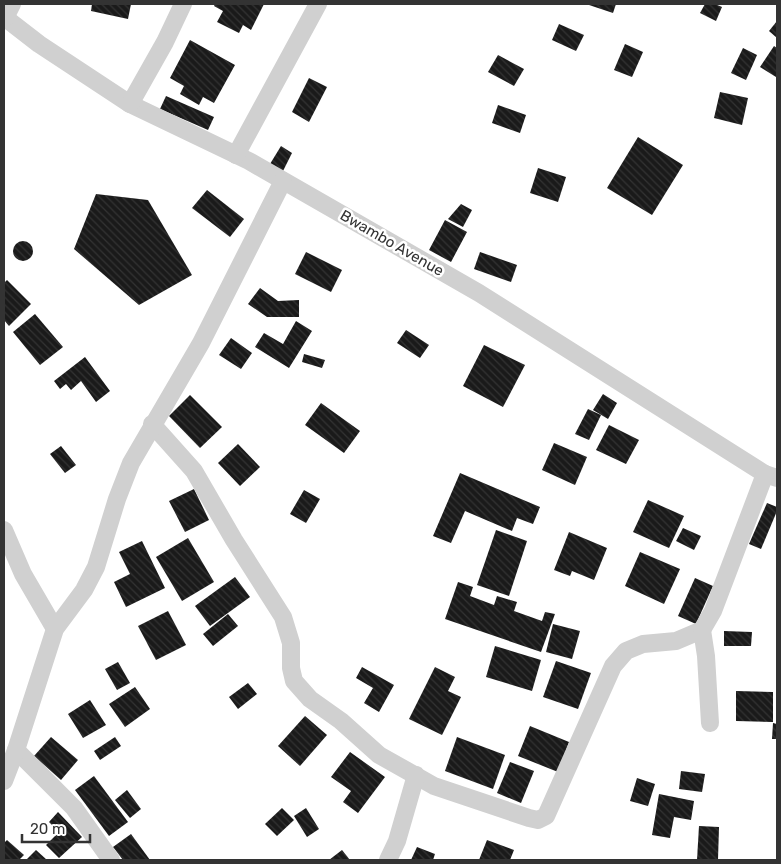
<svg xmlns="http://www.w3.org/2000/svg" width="781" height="864" viewBox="0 0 781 864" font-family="Rubik,sans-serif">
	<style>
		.building { fill: url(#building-back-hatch) }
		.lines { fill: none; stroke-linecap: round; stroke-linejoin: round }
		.street { stroke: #d0d0d0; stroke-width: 18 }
		.labels { text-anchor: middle; stroke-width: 5; stroke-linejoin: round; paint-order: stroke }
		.street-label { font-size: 15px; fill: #333; stroke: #fff }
	</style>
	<defs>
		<pattern id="building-back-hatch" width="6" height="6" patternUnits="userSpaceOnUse" patternTransform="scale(1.25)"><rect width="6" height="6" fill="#1a1a1a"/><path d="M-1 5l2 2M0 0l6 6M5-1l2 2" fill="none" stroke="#333"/></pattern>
	</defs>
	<rect width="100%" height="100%" fill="#fff"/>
	<g class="building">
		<path d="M92 4H131L128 19 91 11Z"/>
		<path d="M215 4H264L251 30 243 25 239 33 217 22 223 11 214 6Z"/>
		<path d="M586 4H616L613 13Z"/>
		<path d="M705 4H715L722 7 716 21 700 13Z"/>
		<path d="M777 21V38L769 31Z"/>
		<path d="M559 24 584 35 576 51 552 40Z"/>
		<path d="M190 40 235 65 214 103 203 97 199 105 180 94 184 86 170 78Z"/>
		<path d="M625 44 643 52 632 77 614 70Z"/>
		<path d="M774 46 777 48V75L776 77 760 67Z"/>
		<path d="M743 48 757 55 746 80 731 73Z"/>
		<path d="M498 55 524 69 514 86 488 72Z"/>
		<path d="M309 78 327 87 309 122 292 112Z"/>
		<path d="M720 92 748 98 742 125 714 118Z"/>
		<path d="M166 96 214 117 208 130 160 109Z"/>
		<path d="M498 105 526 115 520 133 492 123Z"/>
		<path d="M638 137 683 165 652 215 607 188Z"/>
		<path d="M281 146 292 153 283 171 270 164Z"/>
		<path d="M538 168 566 177 558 202 530 193Z"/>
		<path d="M207 190 244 219 230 237 192 208Z"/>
		<path d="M96 194 148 200 192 275 139 305 74 249Z"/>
		<path d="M461 204 472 210 463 227 448 219Z"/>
		<path d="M445 220 467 232 451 262 429 250Z"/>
		<circle cx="23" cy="251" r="10"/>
		<path d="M306 252 342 270 331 292 295 274Z"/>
		<path d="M480 252 517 265 511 282 474 269Z"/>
		<path d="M7 280 31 304 9 326 4 320V283Z"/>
		<path d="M260 288 278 301 299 300V317H267L248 304Z"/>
		<path d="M35 314 63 347 40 365 13 332Z"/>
		<path d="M296 321 312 331 289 368 255 347 264 333 283 344Z"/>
		<path d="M406 330 429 345 420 358 397 343Z"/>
		<path d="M231 338 252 353 241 369 219 355Z"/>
		<path d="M484 345 525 365 503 407 463 386Z"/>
		<path d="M304 354 325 360 322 368 302 362Z"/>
		<path d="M85 357 110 391 96 402 81 381 71 390 66 384 60 389 54 381Z"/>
		<path d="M603 394 617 403 608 419 593 410Z"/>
		<path d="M190 395 222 427 200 448 169 416Z"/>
		<path d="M321 403 360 431 344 453 305 425Z"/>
		<path d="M588 409 601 415 589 440 575 434Z"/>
		<path d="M609 425 639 440 626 464 596 450Z"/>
		<path d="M554 443 587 457 575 485 542 470Z"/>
		<path d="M238 444 260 467 240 486 218 463Z"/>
		<path d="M61 446 76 465 65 473 50 454Z"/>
		<path d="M460 473 540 507 533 524 517 518 512 531 465 511 451 543 433 536Z"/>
		<path d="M194 489 209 520 185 532 169 501Z"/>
		<path d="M304 490 320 499 306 523 290 514Z"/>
		<path d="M648 500 684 516 669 548 633 532Z"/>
		<path d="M767 503 777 507V511L761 549 749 544Z"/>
		<path d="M683 528 701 536 694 550 676 541Z"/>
		<path d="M496 530 527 541 509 596 477 585Z"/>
		<path d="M569 532 607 548 594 580 572 571 570 576 554 570Z"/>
		<path d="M188 538 214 582 182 601 156 557Z"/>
		<path d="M142 541 165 588 126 607 114 582 130 574 119 552Z"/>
		<path d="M640 552 680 569 664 604 625 586Z"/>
		<path d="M235 577 250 597 210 626 195 606Z"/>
		<path d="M695 578 713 586 696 624 678 616Z"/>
		<path d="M458 582 473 587 470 596 494 605 497 596 517 602 514 611 542 621 545 612 555 614 541 652 445 619Z"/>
		<path d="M168 611 186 645 156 660 138 626Z"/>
		<path d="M228 614 238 626 213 646 203 634Z"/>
		<path d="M553 624 580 631 572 659 546 652Z"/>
		<path d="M724 631 752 632 751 646H724Z"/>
		<path d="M495 646 541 660 532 691 486 677Z"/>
		<path d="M556 661 591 673 578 709 543 697Z"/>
		<path d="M118 662 130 683 117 690 105 669Z"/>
		<path d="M362 667 394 685 379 712 364 703 373 688 356 678Z"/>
		<path d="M435 667 455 677 448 691 461 697 442 735 409 719Z"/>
		<path d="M248 683 257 694 238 709 229 697Z"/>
		<path d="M135 687 150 709 125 727 109 704Z"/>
		<path d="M736 691 773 692V722L736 721Z"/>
		<path d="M90 700 106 725 83 738 68 714Z"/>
		<path d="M305 716 327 735 300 766 278 746Z"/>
		<path d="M773 723 777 724V739H772Z"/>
		<path d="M530 726 569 742 558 772 518 756Z"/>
		<path d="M51 737 78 760 61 780 34 756Z"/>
		<path d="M115 737 121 746 100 760 94 751Z"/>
		<path d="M457 737 505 755 493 789 445 771Z"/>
		<path d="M350 752 385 777 358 813 343 802 351 791 331 777Z"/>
		<path d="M510 762 534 771 521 803 497 793Z"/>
		<path d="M681 771 705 774 702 792 679 789Z"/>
		<path d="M94 776 128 822 109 836 75 790Z"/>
		<path d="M637 778 655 784 648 806 630 801Z"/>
		<path d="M127 790 141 809 130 818 115 800Z"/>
		<path d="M659 794 694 801 691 820 674 817 670 838 652 835Z"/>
		<path d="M282 808 294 820 277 836 265 824Z"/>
		<path d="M306 808 319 829 307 837 294 816Z"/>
		<path d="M58 812 82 837 59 858 46 845 59 832 49 822Z"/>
		<path d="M699 826 719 827 718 860H697Z"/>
		<path d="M131 834 150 860H123L113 847Z"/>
		<path d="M7 840 24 855 19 860H4V843Z"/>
		<path d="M487 840 514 850 510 860H479Z"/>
		<path d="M417 847 435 854 433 860H411Z"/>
		<path d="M36 850 47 860H26Z"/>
		<path d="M342 850 350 860H329Z"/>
	</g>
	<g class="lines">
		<g class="street">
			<path d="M4 17 39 44 130 104 249 161 479 293 765 474 777 478"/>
			<path d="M5 18 12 4"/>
			<path d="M130 104 165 42 183 4"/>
			<path d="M236 155 318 4"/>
			<path d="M152 424 194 471 234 540 283 617 291 643V668L294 681 310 699 341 721 379 755 434 786 529 818 538 820 546 816 613 666 626 651 643 644 676 641 702 630 713 611 765 474"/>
			<path d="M4 530 23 574 55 629"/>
			<path d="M702 630 706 656 710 723"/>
			<path d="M16 750 74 808 111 860"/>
			<path d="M4 781 16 750 55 629 84 590 96 567 117 499 131 463 201 343 283 181"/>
			<path d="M388 860 397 841 416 775"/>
		</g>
	</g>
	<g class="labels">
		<g class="street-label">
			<text transform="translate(392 243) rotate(30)" y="5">Bwambo Avenue</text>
		</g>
	</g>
	<rect width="781" height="864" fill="none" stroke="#333333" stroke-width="10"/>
	<path d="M22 834v8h68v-8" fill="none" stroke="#333333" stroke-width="2.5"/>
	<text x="30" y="834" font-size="15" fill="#333333" stroke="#ffffff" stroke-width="4" paint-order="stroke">20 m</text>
</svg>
